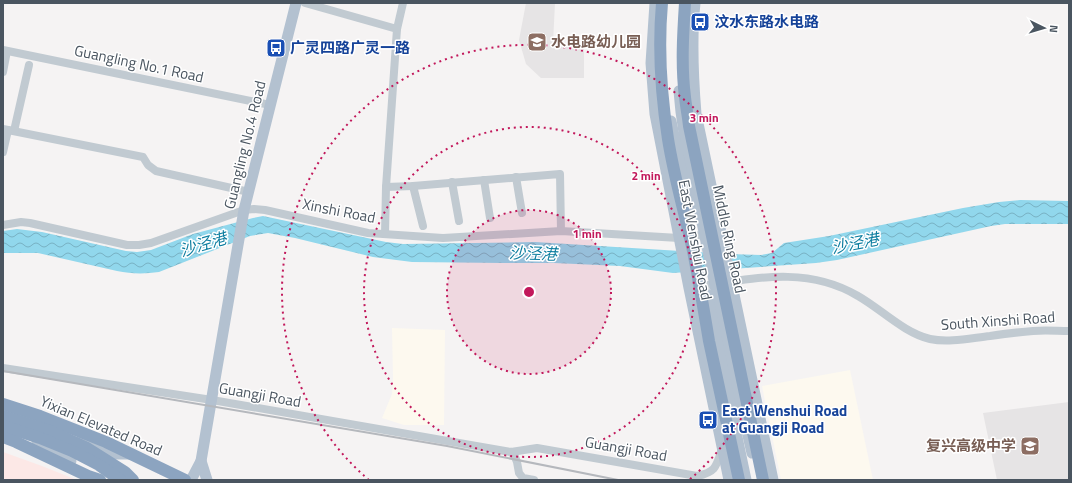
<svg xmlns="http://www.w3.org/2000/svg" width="1072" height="483" viewBox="0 0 1072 483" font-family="'Titillium Web','Noto Sans SC',sans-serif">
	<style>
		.commercial { fill: #fdf9ef }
		.education { fill: #e6e4e5 }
		.medical { fill: #fce8e6 }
		.water { fill: url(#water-waves) }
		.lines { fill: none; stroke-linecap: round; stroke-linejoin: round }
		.minor { stroke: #c1cad1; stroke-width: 8 }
		.major { stroke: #b3c1d0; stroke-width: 11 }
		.highway { stroke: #8ca4c0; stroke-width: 12 }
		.rail { stroke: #b5b8bd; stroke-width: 2 }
		.ring { fill: none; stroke: #c2185b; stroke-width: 2; stroke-dasharray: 2 4 }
		.labels { text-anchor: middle; stroke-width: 3; stroke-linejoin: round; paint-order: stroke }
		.transit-label { font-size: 15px; font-weight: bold; fill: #164399; stroke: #fff; text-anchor: start }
		.education-label { font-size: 15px; font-weight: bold; fill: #785e54; stroke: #fff; text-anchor: start }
		.street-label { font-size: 15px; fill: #4a5560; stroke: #fff }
		.water-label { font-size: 16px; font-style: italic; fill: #0e7ea0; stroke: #fff }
		.centre { fill: #c2185b; stroke: #fff; stroke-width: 2 }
		.ring-label { font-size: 12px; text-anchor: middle; font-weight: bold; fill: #c2185b; stroke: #fff; stroke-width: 3; stroke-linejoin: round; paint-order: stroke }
	</style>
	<defs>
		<pattern id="water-waves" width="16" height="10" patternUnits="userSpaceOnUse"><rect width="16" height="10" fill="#91d7ec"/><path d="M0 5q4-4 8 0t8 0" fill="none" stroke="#78b1c3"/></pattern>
	</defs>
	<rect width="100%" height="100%" fill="#f5f3f3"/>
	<g class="commercial">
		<path d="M392 328 445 330 444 425H404L382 418 392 394 393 378Z"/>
		<path d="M850 370 873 480H781L762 386Z"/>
	</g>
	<g class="education">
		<path d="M526 3H555L553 43 584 44V78H541L526 64 519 40Z"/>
		<path d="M1069 402V480H997L983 413Z"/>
	</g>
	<path class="medical" d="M3 452 42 466 77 480H3Z"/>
	<path class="water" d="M1020 200 1069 201V224H1005L991 226 837 260 816 263 673 273 620 266 554 263H502L412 262 373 257 295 238 268 233 250 236 159 272C145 274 131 274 117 271L38 253H3V231L17 229 42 232 126 251 137 252 151 250 193 234 253 218 263 216 386 242 403 244 535 242 729 254 761 255 772 253 784 243 829 236 963 208 999 202Z"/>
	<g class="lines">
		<g class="minor">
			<path d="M305 3 397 29"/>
			<path d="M3 50 270 105"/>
			<path d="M3 72 7 51"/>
			<path d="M3 129 143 157 148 165 156 171 249 192"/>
			<path d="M14 131 29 65"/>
			<path d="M3 152 8 130"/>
			<path d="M516 177 522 213"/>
			<path d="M484 180 490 218"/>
			<path d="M452 182 459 221"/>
			<path d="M413 186 423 226"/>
			<path d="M386 187 413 186 560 174 561 231"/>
			<path d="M3 225 21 222 30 223 127 245H139L151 243 244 210 254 209 265 210 368 233 443 238 561 231 679 238 694 235 710 236"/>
			<path d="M385 234 386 187 397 29 403 3"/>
			<path d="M695 287C751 279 806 265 858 296 881 309 904 333 930 339 949 343 971 338 990 336 1004 334 1019 332 1033 331 1045 330 1057 331 1069 331"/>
			<path d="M3 368 212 400 511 452 537 448 697 476C716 472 716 467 722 449"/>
			<path d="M511 452 515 457 517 462 519 473 523 478 534 480"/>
		</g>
		<g class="major">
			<path d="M655 3 651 63 655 114 689 288 729 480"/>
			<path d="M695 3C691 40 693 77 696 114L773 480"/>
			<path d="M679 91 681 112 685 139 729 354 752 453"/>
			<path d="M671 121 689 208"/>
			<path d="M707 294 746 480"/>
			<path d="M82 440 111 454H132"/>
			<path d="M37 442 59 456 71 461"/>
			<path d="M201 461 207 480"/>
			<path d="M191 480 201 461 244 210 296 3"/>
		</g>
		<g class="highway">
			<path d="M662 3C658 48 661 94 668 139 674 177 685 214 693 251 699 281 704 311 709 341 719 387 729 434 739 480"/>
			<path d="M685 3C683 34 681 66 685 97 686 107 688 116 689 126L763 480"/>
			<path d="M3 404 40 416 106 442 185 480"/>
			<path d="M3 416 50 431 87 448 125 472 133 480"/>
			<path d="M3 426 40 438 72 451 99 465 120 480"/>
			<path d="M3 437 16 442 88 476 100 480"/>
		</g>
		<path class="rail" d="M3 371 447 446 618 480"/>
	</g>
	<circle cx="529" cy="292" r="82" fill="#c2185b" fill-opacity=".12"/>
	<g class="ring">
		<circle cx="529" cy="292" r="82"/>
		<circle cx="529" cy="292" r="165"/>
		<path d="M369 480A247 247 0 1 1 689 480"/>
	</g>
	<defs>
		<g id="bus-square" transform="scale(1)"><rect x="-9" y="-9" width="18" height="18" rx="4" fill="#1a4fb4" stroke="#fff"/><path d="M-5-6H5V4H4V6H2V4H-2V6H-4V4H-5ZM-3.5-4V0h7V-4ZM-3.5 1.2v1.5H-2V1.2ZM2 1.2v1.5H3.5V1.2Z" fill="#fff"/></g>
		<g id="school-square" transform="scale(1)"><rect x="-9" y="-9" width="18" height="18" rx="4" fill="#8d6e63" stroke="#fff"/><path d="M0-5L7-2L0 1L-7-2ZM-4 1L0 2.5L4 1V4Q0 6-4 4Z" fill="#fff"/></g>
	</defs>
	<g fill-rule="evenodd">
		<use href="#bus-square" x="700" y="22"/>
		<use href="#school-square" x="537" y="42"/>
		<use href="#bus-square" x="276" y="48"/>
		<use href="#bus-square" x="708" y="420"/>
		<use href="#school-square" x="1030" y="446"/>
	</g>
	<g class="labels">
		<g class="transit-label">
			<text x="714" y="27">汶水东路水电路</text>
			<text x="290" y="53">广灵四路广灵一路</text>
			<text x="722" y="416">East Wenshui Road<tspan x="722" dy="17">at Guangji Road</tspan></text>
		</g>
		<g class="education-label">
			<text x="551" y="47">水电路幼儿园</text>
			<text x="1016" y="451" text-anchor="end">复兴高级中学</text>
		</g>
		<g class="street-label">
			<text transform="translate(139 64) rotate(12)" y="5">Guangling No.1 Road</text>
			<text transform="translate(245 145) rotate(-76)" y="5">Guangling No.4 Road</text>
			<text transform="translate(339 211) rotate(11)" y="5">Xinshi Road</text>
			<text transform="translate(729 239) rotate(78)" y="5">Middle Ring Road</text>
			<text transform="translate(695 240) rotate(79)" y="5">East Wenshui Road</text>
			<text transform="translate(998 321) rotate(-4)" y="5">South Xinshi Road</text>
			<text transform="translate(260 395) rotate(10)" y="5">Guangji Road</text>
			<text transform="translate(101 426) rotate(23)" y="5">Yixian Elevated Road</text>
			<text transform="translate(626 449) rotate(10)" y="5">Guangji Road</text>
		</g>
		<g class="water-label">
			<text transform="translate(855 243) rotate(-11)" y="6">沙泾港</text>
			<text transform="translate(203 244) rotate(-17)" y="6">沙泾港</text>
			<text transform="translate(533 253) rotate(2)" y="6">沙泾港</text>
		</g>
	</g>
	<circle cx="529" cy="292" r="6" class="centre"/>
	<g class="ring-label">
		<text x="704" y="122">3 min</text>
		<text x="646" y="180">2 min</text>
		<text x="587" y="238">1 min</text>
	</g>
	<rect width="1072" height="483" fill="none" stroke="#4a5560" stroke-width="8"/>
	<g transform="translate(1044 28) rotate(95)" stroke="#ffffff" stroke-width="3" paint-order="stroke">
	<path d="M0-3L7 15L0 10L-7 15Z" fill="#4a5560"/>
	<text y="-6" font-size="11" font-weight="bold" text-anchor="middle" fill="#4a5560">N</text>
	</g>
</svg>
